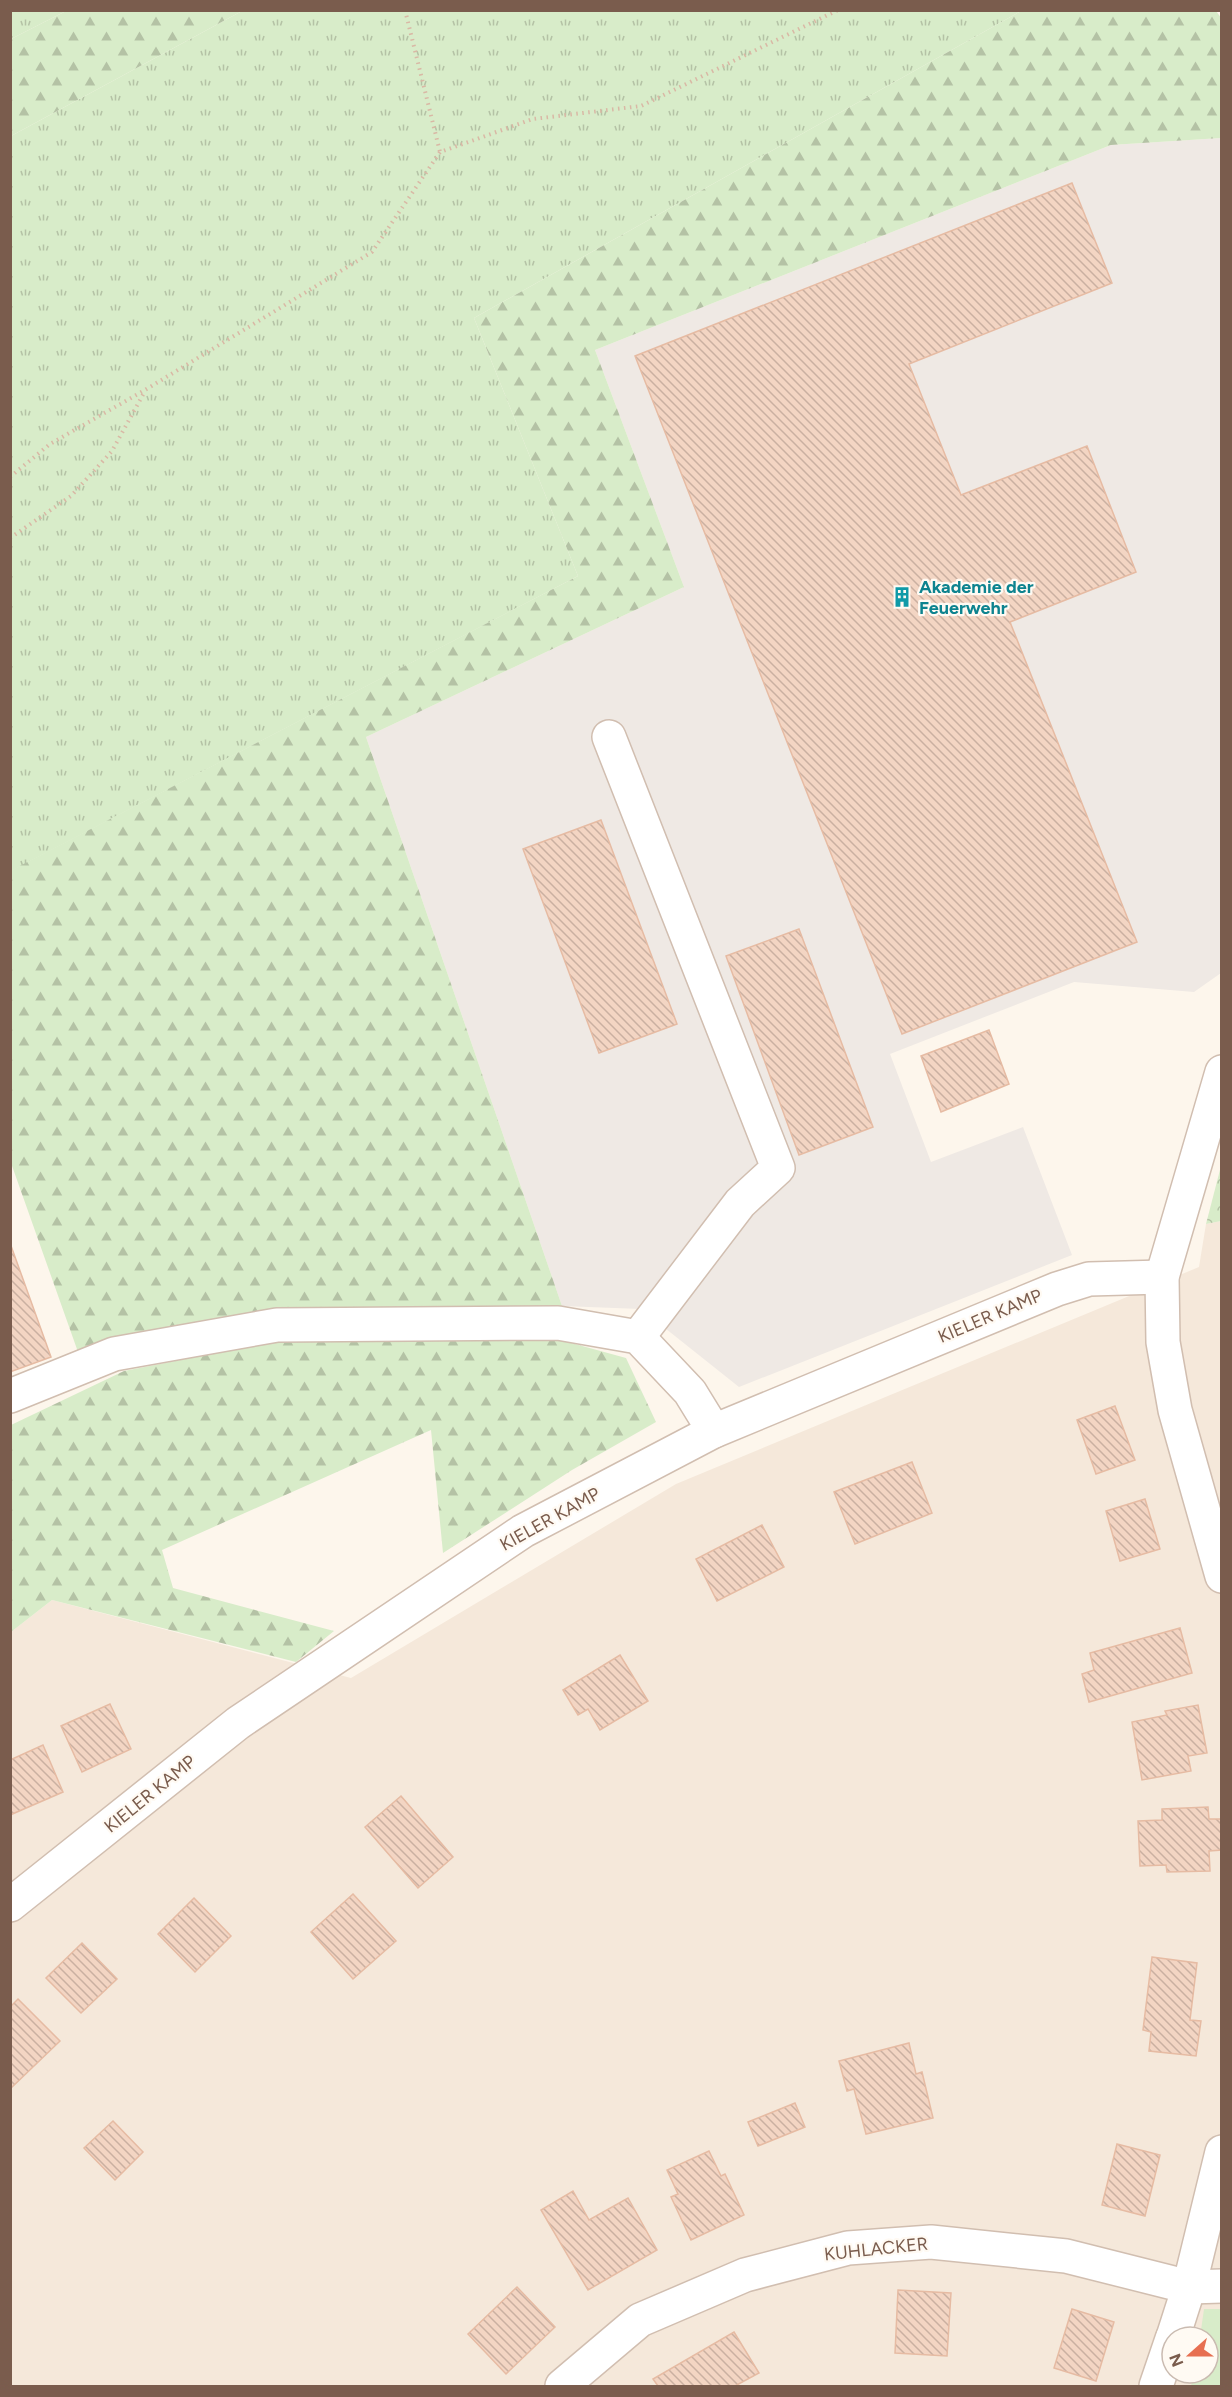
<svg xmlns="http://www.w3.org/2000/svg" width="1232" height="2397" viewBox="0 0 1232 2397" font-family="Figtree,sans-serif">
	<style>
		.residential { fill: #f5e8da; fill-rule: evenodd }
		.industrial { fill: #efe9e4 }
		.grass { fill: url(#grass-tufts) }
		.forest { fill: url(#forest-firs) }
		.park { fill: url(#park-crowns) }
		.pitch { fill: #d8ecc9 }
		.building { fill: url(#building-back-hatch); stroke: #e6bba3; stroke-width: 1.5 }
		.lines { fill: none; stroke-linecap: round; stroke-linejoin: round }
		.minor-casing { stroke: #d1beb0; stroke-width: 36 }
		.path { stroke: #d9b8a5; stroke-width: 4; stroke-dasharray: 1.5 4.5; stroke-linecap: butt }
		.minor { stroke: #fff; stroke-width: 33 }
		.labels { text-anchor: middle; stroke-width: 4.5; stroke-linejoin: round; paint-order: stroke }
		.culture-label { font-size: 18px; font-weight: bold; fill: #0d838f; stroke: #fffaf3; text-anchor: start }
		.street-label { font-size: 18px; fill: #7a5c4d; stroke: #fffaf3 }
	</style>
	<defs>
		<pattern id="grass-tufts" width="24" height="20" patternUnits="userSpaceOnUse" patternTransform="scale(1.5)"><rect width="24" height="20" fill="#d8ecc9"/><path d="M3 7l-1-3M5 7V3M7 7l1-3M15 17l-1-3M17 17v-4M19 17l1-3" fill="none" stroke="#b4c2a5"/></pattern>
		<pattern id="forest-firs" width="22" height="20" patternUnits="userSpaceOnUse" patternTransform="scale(1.5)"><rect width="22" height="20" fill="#d8ecc9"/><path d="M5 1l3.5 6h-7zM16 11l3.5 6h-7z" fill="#b4c2a5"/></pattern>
		<pattern id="park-crowns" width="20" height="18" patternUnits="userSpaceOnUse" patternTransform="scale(1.5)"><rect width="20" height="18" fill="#d8ecc9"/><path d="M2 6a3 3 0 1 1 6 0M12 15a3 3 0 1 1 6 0" fill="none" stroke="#b4c2a5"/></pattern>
		<pattern id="building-back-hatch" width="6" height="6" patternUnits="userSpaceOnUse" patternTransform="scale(1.5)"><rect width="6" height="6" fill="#f3d5c3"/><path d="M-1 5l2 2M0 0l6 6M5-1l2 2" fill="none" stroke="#cab0a1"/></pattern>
	</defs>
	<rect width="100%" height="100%" fill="#fdf6ec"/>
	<path class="residential" d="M1221 1221V2386H11V1632L52 1600 351 1678 676 1484 1199 1267 1206 1224ZM1172 2337H1208V2373H1172Z"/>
	<path class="industrial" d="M1221 138V973L1194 992 1074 982 890 1054 931 1162 1023 1127 1072 1255 739 1387 641 1309 562 1306 366 737 684 587 595 350 1111 145Z"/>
	<g class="grass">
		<path d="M11 11H66L11 39Z"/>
		<path d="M242 11H1021L474 318 578 576 11 871V136Z"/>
	</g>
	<g class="forest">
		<path d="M66 11V10L242 11 11 136V39Z"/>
		<path d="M1021 11H1216L1222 19 1221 138 1111 145 595 350 684 587 366 737 562 1306 277 1312 78 1352 11 1163 10 871 578 576 474 318Z"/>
		<path d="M283 1340 564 1341 626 1358 656 1422 572 1470 443 1553 431 1430 162 1550 173 1588 334 1631 296 1662 52 1600 11 1632V1425L124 1371Z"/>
	</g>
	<path class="park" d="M1221 1166V1221L1206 1224Z"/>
	<path class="pitch" d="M1204 2309H1221V2386H1191L1194 2373H1208V2337H1200Z"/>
	<g class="building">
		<path d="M1072 183 1112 283 909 364 961 495 1087 446 1136 572 1010 622 1137 942 902 1034 635 356Z"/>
		<path d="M601 820 677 1024 599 1053 523 849Z"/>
		<path d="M799 929 873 1127 799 1155 726 956Z"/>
		<path d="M989 1030 1009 1084 941 1112 921 1056Z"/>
		<path d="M10 1243 51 1357 10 1372Z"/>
		<path d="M1115 1406 1135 1460 1096 1474 1077 1420Z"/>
		<path d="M912 1462 932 1513 855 1544 834 1492Z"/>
		<path d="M1145 1499 1160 1549 1120 1561 1106 1511Z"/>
		<path d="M762 1525 784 1567 717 1601 696 1559Z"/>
		<path d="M1180 1628 1192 1673 1089 1702 1082 1674 1094 1670 1090 1653Z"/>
		<path d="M620 1655 648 1701 600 1730 588 1709 578 1715 563 1690Z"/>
		<path d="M110 1704 131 1749 82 1772 61 1726Z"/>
		<path d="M1198 1705 1207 1753 1188 1756 1191 1771 1142 1780 1132 1722 1167 1715 1165 1711Z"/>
		<path d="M43 1745 63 1792 10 1815V1760Z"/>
		<path d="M401 1796 453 1857 418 1888 365 1827Z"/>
		<path d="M1208 1807 1209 1819H1222V1850L1209 1851 1210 1871 1167 1872 1166 1865 1140 1866 1138 1821 1162 1820V1809Z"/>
		<path d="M353 1894 396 1941 353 1979 311 1932Z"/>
		<path d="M194 1898 231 1936 195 1972 158 1934Z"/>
		<path d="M82 1943 117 1979 81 2013 46 1978Z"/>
		<path d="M1152 1957 1197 1963 1190 2020 1201 2021 1196 2056 1149 2051 1151 2032 1143 2030Z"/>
		<path d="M18 1999 60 2041 10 2089V2007Z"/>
		<path d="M909 2043 916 2074 922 2072 933 2118 866 2134 854 2089 847 2091 839 2061Z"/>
		<path d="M795 2103 805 2127 758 2146 748 2122Z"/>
		<path d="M113 2121 143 2152 115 2180 84 2148Z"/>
		<path d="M1117 2144 1160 2155 1145 2216 1102 2205Z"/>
		<path d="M709 2151 721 2176 725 2174 744 2215 691 2240 671 2197 678 2194 667 2170Z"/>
		<path d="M573 2191 589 2220 628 2198 657 2250 588 2290 541 2210Z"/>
		<path d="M517 2287 555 2327 506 2374 468 2334Z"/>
		<path d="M898 2290 951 2293 947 2356 895 2353Z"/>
		<path d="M1072 2309 1114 2322 1096 2381 1054 2368Z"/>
		<path d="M734 2332 759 2373 735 2386H658L653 2379Z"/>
	</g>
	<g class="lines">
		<g class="minor-casing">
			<g id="minor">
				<path d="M609 737 778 1168 740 1203 638 1337"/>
				<path d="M1222 1072 1162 1277 1163 1342 1175 1410 1222 1576"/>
				<path d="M10 1396 114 1354 277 1325 558 1323 638 1337 690 1392 714 1431"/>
				<path d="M10 1905 238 1723 523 1531 714 1431 1057 1289 1089 1279 1162 1277"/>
				<path d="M1173 2337 1189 2287 1222 2152"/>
				<path d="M562 2386 640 2320 745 2275 848 2248 931 2242 1066 2256 1189 2287 1222 2286"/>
				<path d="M1156 2386 1172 2339"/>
			</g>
		</g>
		<g class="path">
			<path d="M405 10 440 152"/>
			<path d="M10 477 50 444 145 390 372 252 440 152 533 119 641 106 838 10"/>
			<path d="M10 538 71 496 112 451 145 391"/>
		</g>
		<use href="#minor" class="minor"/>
	</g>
	<defs>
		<g id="building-bare" transform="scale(1.62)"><path d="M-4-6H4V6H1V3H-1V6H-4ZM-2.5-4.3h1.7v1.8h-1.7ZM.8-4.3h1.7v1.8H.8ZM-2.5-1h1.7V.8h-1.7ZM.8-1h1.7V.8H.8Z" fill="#0f9aa8" stroke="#fffaf3" stroke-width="2.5" paint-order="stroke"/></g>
	</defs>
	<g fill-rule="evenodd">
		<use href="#building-bare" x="902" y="597"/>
	</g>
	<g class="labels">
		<g class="culture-label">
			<text x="919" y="593">Akademie der<tspan x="919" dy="21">Feuerwehr</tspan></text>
		</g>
		<g class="street-label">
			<text transform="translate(990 1316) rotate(-23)" y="6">KIELER KAMP</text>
			<text transform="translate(550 1519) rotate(-29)" y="6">KIELER KAMP</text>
			<text transform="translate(150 1794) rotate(-39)" y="6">KIELER KAMP</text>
			<text transform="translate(876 2249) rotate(-6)" y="6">KUHLACKER</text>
		</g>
	</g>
	<rect width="1232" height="2397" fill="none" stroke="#7a5c4d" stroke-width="24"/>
	<g transform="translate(1190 2355) rotate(249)"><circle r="28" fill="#fffaf3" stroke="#cabbb1" stroke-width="1.5"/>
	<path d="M0-4.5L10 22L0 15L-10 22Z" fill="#e76f51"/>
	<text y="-9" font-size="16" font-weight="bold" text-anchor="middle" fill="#7a5c4d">N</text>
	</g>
</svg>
